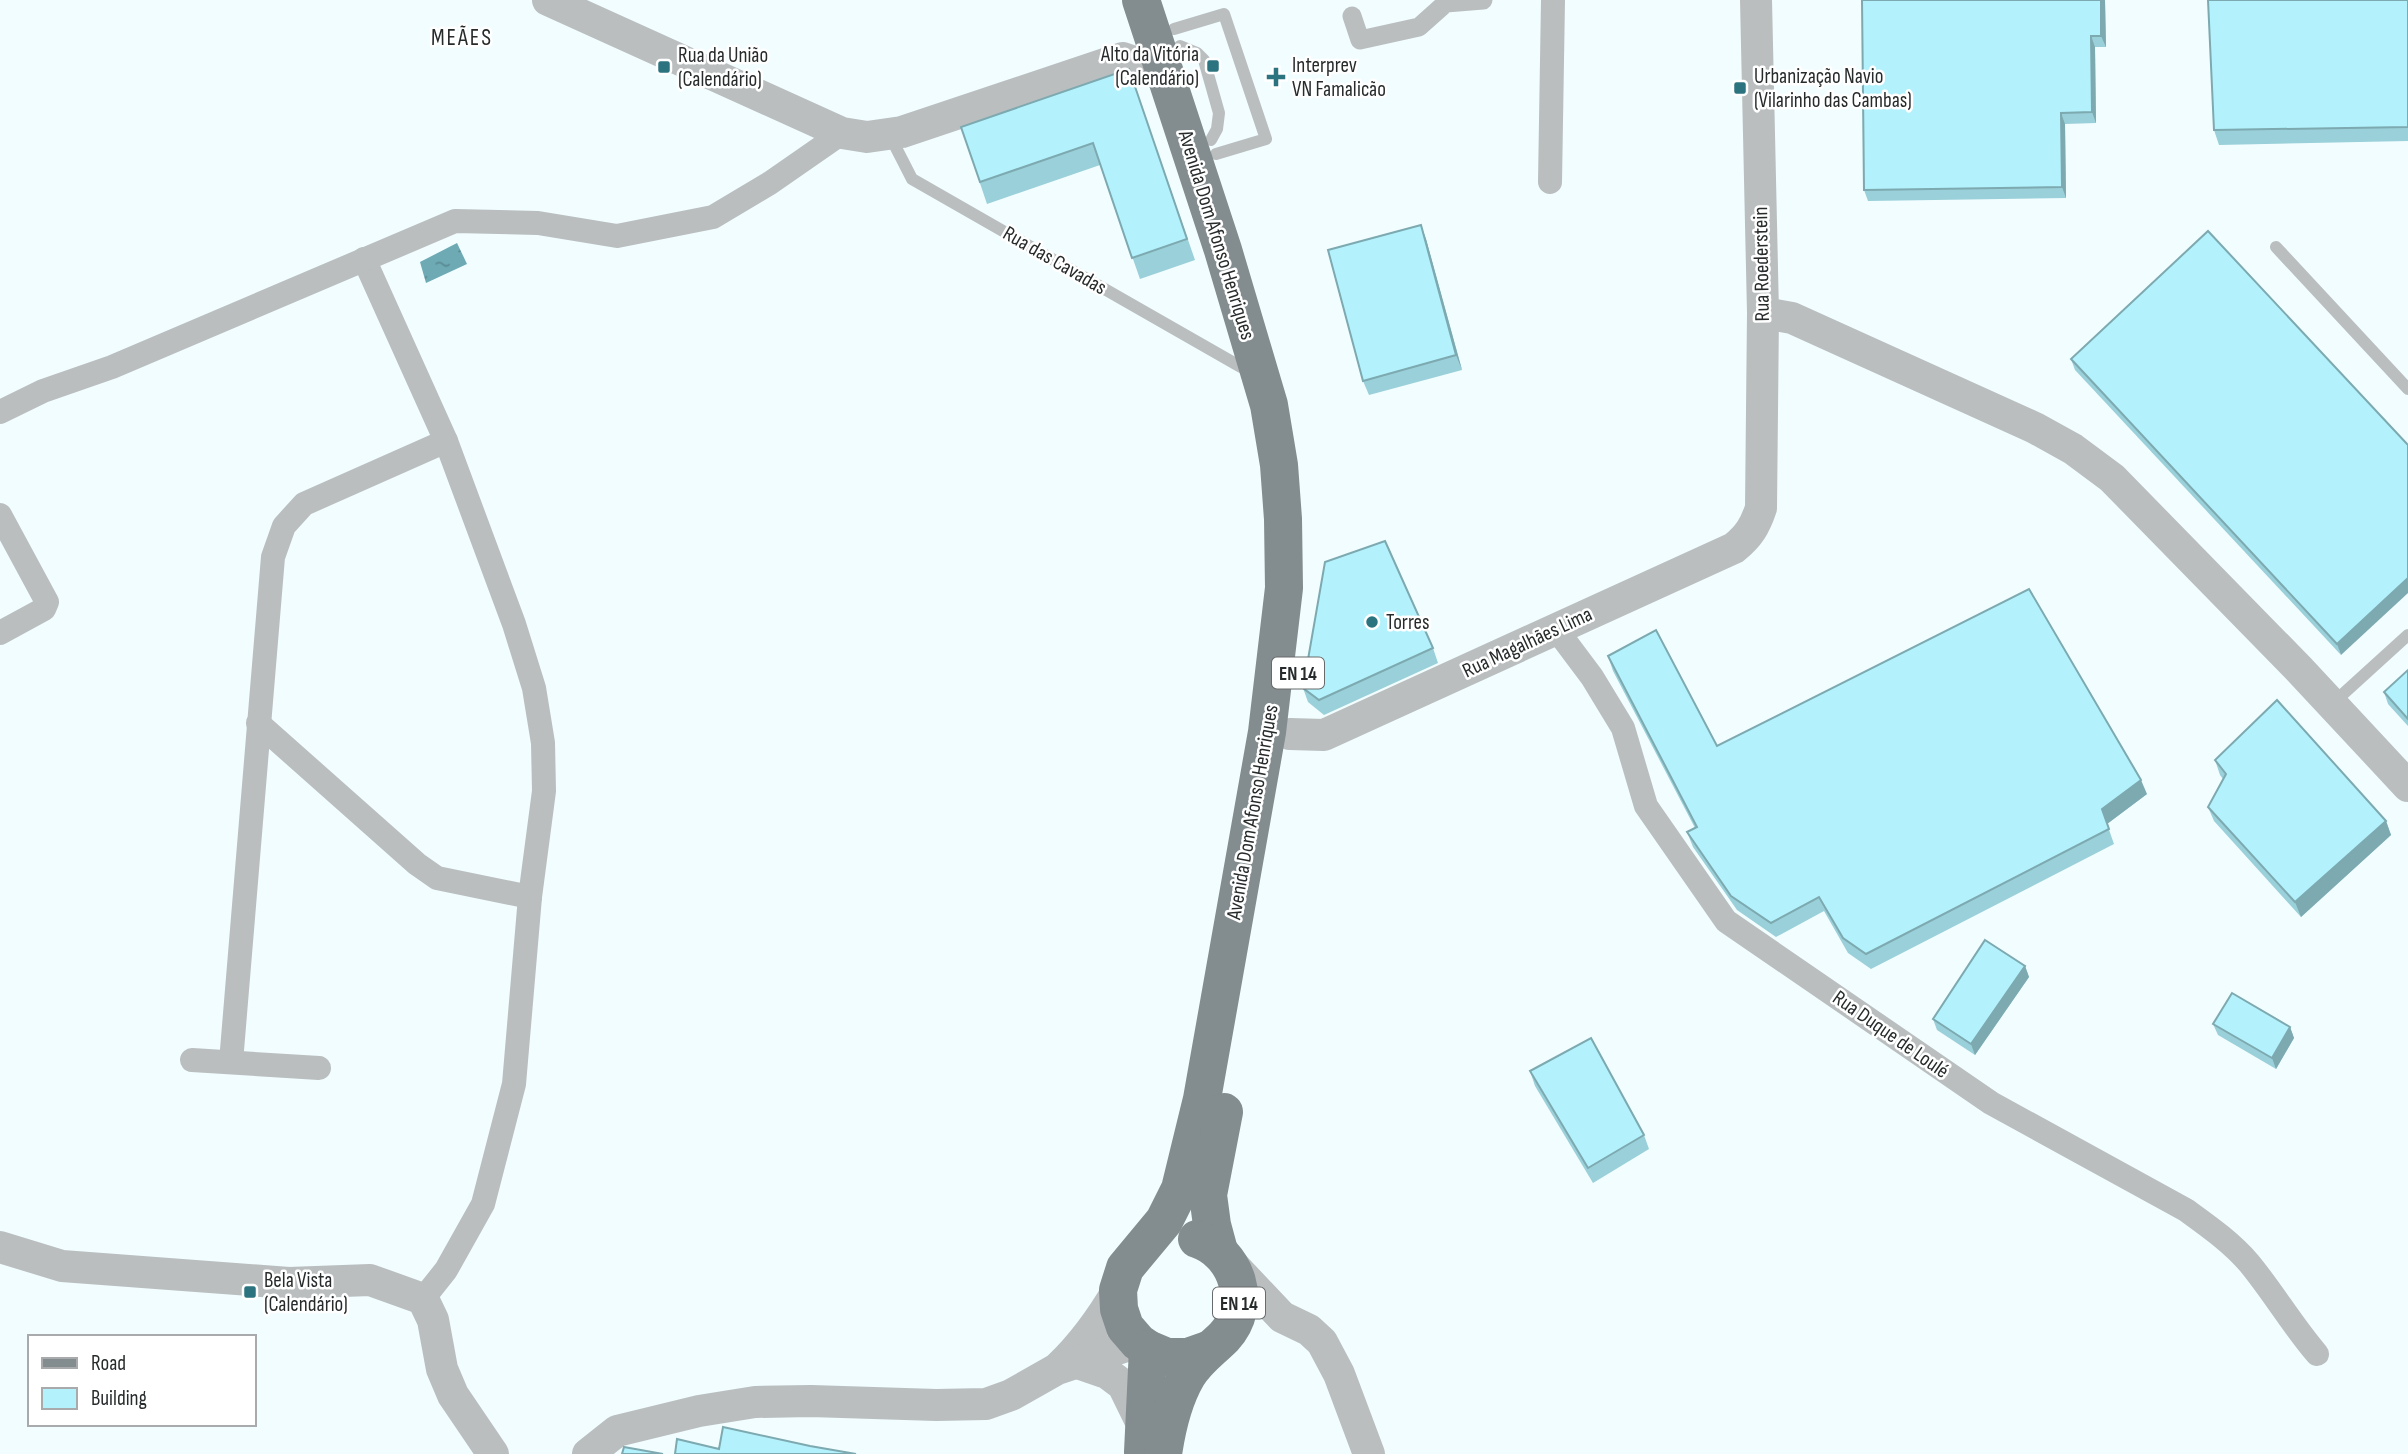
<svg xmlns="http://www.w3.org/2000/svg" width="2408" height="1454" viewBox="0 0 2408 1454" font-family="'Sofia Sans Condensed',sans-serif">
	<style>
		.water { fill: url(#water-ripples) }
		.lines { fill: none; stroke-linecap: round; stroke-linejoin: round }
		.service { stroke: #babebf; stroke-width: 12 }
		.pedestrian { stroke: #babebf; stroke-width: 19 }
		.minor { stroke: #babebf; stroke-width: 24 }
		.tertiary { stroke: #babebf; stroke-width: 32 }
		.primary { stroke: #838c8e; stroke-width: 38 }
		.wall { fill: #9ad0d9 }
		.shaded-wall { fill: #7da9b0 }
		.building { fill: #b3f2fc; stroke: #7da9b0; stroke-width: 2 }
		.poi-dot { fill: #2b737e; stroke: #fff; stroke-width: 2.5 }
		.labels { text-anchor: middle; stroke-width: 5; stroke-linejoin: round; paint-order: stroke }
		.shield { fill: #fff; stroke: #686b6b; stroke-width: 2 }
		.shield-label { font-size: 19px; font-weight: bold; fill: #272b2c }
		.poi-label { font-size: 21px; fill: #272b2c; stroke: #fff; text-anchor: start }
		.street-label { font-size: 21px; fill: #272b2c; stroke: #fff }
		.neighbourhood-label { font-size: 23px; letter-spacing: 2px; fill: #272b2c; stroke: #fff }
	</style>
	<defs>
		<pattern id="water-ripples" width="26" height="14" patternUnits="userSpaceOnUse" patternTransform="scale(1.75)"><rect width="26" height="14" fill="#6daab4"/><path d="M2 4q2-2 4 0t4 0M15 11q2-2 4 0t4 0" fill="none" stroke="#5a8b93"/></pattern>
	</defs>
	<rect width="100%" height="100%" fill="#f1fdff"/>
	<path class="water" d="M457 243 467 264 426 283 420 262Z"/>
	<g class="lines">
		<g class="service">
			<path d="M1174 29 1224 14 1266 139 1216 154"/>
			<path d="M1180 46 1197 53 1204 60 1219 113 1217 129 1211 140"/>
			<path d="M890 136 912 179 1241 367"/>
			<path d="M2276 247 2408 389"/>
			<path d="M2332 704 2408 635"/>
		</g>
		<path class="pedestrian" d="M1352 16 1360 40 1419 27 1446 3 1483 0"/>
		<g class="minor">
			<path d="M1550 182 1553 0"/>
			<path d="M364 259 446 441 514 624 534 688 543 743 544 791 530 897 514 1084 483 1204 446 1270 423 1299"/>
			<path d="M0 412 43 391 112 367 455 221 538 223 617 236 713 217 770 183 842 133"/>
			<path d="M0 515 47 602 44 609 0 633"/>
			<path d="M1556 629 1592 677 1623 728 1646 806 1726 921 1991 1103 2186 1210C2208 1226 2231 1242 2249 1263 2273 1292 2292 1325 2317 1354"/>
			<path d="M258 723 417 864 437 878 530 897"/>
			<path d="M192 1060 319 1068"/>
			<path d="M231 1062 273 557 284 526 304 504 446 441"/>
		</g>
		<g class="tertiary">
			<path d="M548 0 842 133 867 137 902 132 1123 58 1166 73"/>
			<path d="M1763 313 1792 318 2035 428 2073 449 2112 478 2298 668 2408 786"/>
			<path d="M1290 734 1324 735 1734 548C1749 536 1755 526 1761 508L1763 313 1756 0"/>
			<path d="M0 1247 62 1266 289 1283 370 1280 423 1299 433 1320 442 1369 453 1395 493 1454"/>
			<path d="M1229 1261 1282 1317 1309 1330 1322 1342 1339 1374 1369 1454"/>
			<path d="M1078 1363 1107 1373 1123 1385 1145 1430"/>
			<path d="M1060 1366C1084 1343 1101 1319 1118 1290"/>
			<path d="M588 1454 617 1431 699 1411 755 1402 811 1401 936 1405 986 1404 1011 1395 1057 1369 1138 1342"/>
		</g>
		<g class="primary">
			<path d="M1141 0 1223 250 1269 405 1279 465 1283 519 1284 588 1267 732 1202 1099 1180 1189 1164 1221 1125 1268 1118 1290 1119 1309 1125 1327 1138 1342 1148 1349 1167 1357H1188L1208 1350"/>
			<path d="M1219 1251 1212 1225 1208 1195 1224 1112"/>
			<path d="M1143 1452 1148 1349"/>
			<path d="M1163 1454C1167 1427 1173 1400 1187 1376 1196 1360 1211 1350 1224 1337 1254 1305 1237 1252 1197 1239"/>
		</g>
	</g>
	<g class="wall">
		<path d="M2105 0 2106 47H2095L2096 123 2065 124 2066 198 1868 201 1864 190Z"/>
		<path d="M2408 0V141L2219 145 2214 130Z"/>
		<path d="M1136 90 1195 260 1140 279 1100 165 987 204 961 127Z"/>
		<path d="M2208 231 2341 655 2075 370 2071 359Z"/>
		<path d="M1426 239 1462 370 1369 395 1363 381Z"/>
		<path d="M1433 648 1438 663 1324 715 1308 702 1303 688Z"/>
		<path d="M1608 656 1717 746 2147 794 2107 824 2114 844 1871 969 1848 953 1824 911 1776 937 1737 910 1693 847 1687 832 1695 828 1613 671Z"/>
		<path d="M2408 670V726L2388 704 2384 692Z"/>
		<path d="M2215 760 2386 821 2391 835 2301 917 2214 821 2208 807 2223 779 2220 775Z"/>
		<path d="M2025 966 2029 977 1975 1055 1937 1030 1933 1019Z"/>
		<path d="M2213 1024 2290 1027 2294 1038 2276 1069 2218 1035Z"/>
		<path d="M1530 1071 1644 1135 1649 1149 1593 1183 1535 1086Z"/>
	</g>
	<g class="shaded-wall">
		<path d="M2101 0H2105L2106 47 2101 36Z"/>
		<path d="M2091 36 2095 47 2096 123 2092 112Z"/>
		<path d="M2061 113 2065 124 2066 198 2062 187Z"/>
		<path d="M1421 225 1426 239 1462 370 1456 355Z"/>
		<path d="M2408 578V593L2341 655 2337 644Z"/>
		<path d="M2141 780 2147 794 2107 824 2102 809Z"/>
		<path d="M2386 821 2391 835 2301 917 2295 902Z"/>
		<path d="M2025 966 2029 977 1975 1055 1971 1044Z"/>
		<path d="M2290 1027 2294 1038 2276 1069 2272 1058Z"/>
	</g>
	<g class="building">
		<path d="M1862 0H2101V36H2091L2092 112 2061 113 2062 187 1864 190Z"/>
		<path d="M2208 0H2408V127L2214 130Z"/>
		<path d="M1129 69 1187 239 1132 258 1093 143 980 182 961 127Z"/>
		<path d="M1421 225 1456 355 1363 381 1328 250Z"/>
		<path d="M2208 231 2408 445V578L2337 644 2071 359Z"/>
		<path d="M1385 541 1433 648 1319 700 1303 688 1325 562Z"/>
		<path d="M2029 589 2141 780 2102 809 2109 829 1866 954 1843 938 1819 897 1771 923 1731 896 1687 832 1697 827 1608 656 1656 630 1717 746Z"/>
		<path d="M2408 670V719L2384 692Z"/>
		<path d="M2277 700 2386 821 2295 902 2208 807 2226 774 2215 760Z"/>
		<path d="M1985 940 2025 966 1971 1044 1933 1019Z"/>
		<path d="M2232 993 2290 1027 2272 1058 2213 1024Z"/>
		<path d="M1591 1038 1644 1135 1588 1168 1530 1071Z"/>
		<path d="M723 1427 810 1446 856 1454H675L677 1439 719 1449Z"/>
		<path d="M624 1447 663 1454H622Z"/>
	</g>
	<g class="poi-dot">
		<rect x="1206" y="59" width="14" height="14" rx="3.5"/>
		<rect x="657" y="60" width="14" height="14" rx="3.5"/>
		<path d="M1272.5 66.5h7v7h7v7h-7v7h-7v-7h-7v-7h7z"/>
		<rect x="1733" y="81" width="14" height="14" rx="3.5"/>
		<circle cx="1372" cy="622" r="7"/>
		<rect x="243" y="1285" width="14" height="14" rx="3.5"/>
	</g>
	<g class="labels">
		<g class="shield">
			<rect x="1272" y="657.5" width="52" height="31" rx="5"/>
			<rect x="1213" y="1287.5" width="52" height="31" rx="5"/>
		</g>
		<g class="shield-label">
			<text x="1298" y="680">EN 14</text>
			<text x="1239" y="1310">EN 14</text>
		</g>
		<g class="poi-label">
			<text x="1199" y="61" text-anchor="end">Alto da Vitória<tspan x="1199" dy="24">(Calendário)</tspan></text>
			<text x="678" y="62">Rua da União<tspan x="678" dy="24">(Calendário)</tspan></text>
			<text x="1292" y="72">Interprev<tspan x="1292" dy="24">VN Famalicão</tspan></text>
			<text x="1754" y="83">Urbanização Navio<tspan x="1754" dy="24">(Vilarinho das Cambas)</tspan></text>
			<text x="1386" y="629">Torres</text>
			<text x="264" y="1287">Bela Vista<tspan x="264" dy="24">(Calendário)</tspan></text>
		</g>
		<g class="street-label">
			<text transform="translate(1217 235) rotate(73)" y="7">Avenida Dom Afonso Henriques</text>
			<text transform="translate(1055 260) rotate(30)" y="7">Rua das Cavadas</text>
			<text transform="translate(1761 264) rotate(-91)" y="7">Rua Roederstein</text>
			<text transform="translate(1527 642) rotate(-25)" y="7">Rua Magalhães Lima</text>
			<text transform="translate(1252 812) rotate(-80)" y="7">Avenida Dom Afonso Henriques</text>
			<text transform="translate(1891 1034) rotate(35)" y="7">Rua Duque de Loulé</text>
		</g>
		<g class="neighbourhood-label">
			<text x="462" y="45">MEÃES</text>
		</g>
	</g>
	<rect x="28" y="1335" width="228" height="91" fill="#ffffff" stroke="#a9aaab" stroke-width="2"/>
	<rect x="42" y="1358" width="35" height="10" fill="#838c8e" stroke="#a9aaab" stroke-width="2"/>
	<text x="91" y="1370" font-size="21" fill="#272b2c">Road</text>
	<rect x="42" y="1388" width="35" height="21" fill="#b3f2fc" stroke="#a9aaab" stroke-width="2"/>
	<text x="91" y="1405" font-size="21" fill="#272b2c">Building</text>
</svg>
